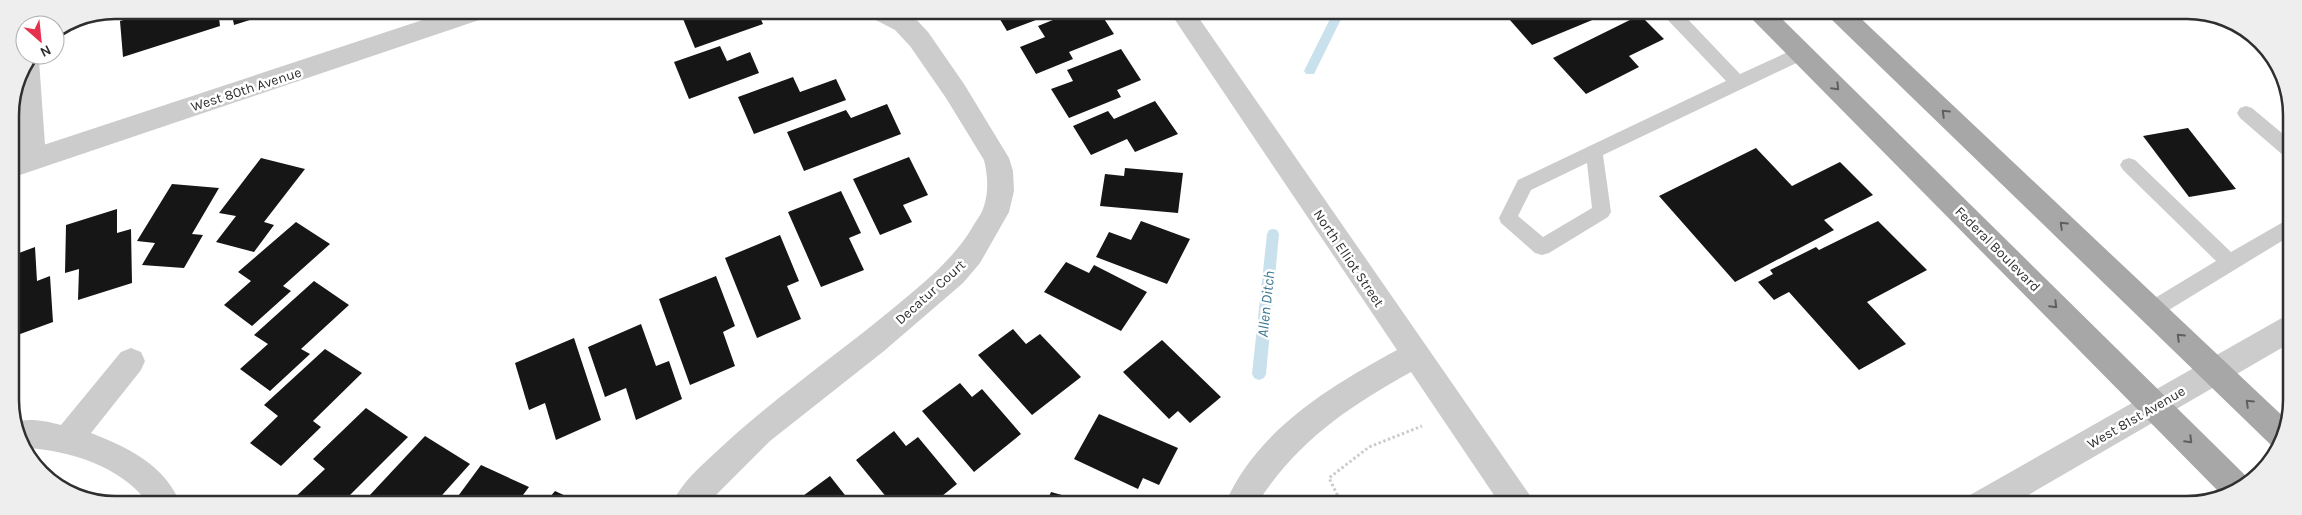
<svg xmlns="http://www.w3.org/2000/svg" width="2302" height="515" viewBox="0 0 2302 515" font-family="Karla,sans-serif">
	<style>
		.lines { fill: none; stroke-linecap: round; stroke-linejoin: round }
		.stream { fill: #c9e1ec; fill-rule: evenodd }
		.building { fill: #161616 }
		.path { stroke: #ccc; stroke-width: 3; stroke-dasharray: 2.5 2.5; stroke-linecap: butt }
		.service { fill: #ccc; fill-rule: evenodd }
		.minor { fill: #ccc; fill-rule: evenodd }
		.tertiary { fill: #ccc; fill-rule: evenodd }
		.primary { fill: #a7a7a7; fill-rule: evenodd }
		.oneway { stroke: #5f5f5f }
		.labels { text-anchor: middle; stroke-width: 5; stroke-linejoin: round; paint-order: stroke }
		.street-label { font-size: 14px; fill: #2f2f2f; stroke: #fff }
		.water-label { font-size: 15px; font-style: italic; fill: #3c7791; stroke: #fff }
		.rim { fill: none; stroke: #2f2f2f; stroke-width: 2.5 }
	</style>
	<rect width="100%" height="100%" fill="#fff"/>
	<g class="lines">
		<g class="stream">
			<path d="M1334 11H1345L1314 74H1306L1304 71Z"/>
			<path d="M1273 229 1277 230 1279 234 1266 374 1264 378 1259 380 1254 378 1252 374 1267 234 1269 230Z"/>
		</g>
	</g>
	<g class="building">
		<path d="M157 10H218L220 26 123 57 120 21Z"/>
		<path d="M231 10H278V11L234 25Z"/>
		<path d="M690 11H757L763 24 695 48 681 14Z"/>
		<path d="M995 11H1040L1044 17 1007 31Z"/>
		<path d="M1075 11H1099L1114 34 1069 52 1073 59 1036 74 1020 47 1045 37 1038 26Z"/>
		<path d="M1502 11H1614L1532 45Z"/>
		<path d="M1640 15 1664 39 1629 56 1639 67 1586 94 1553 58Z"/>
		<path d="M720 46 727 61 750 52 759 73 689 99 674 62Z"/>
		<path d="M1121 49 1141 80 1117 90 1121 97 1069 118 1051 89 1073 81 1067 70Z"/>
		<path d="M793 77 800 92 836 79 846 100 754 134 738 97Z"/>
		<path d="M1155 101 1178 134 1135 152 1127 139 1091 155 1073 126 1108 111 1114 119Z"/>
		<path d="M887 104 901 134 804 171 787 132 846 110 851 118Z"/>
		<path d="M2188 128 2236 189 2189 197 2143 136Z"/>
		<path d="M1756 148 1792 186 1840 162 1873 195 1824 220 1834 230 1735 282 1659 196Z"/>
		<path d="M909 157 928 195 903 205 912 222 880 235 853 179Z"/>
		<path d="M261 158 305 169 264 222 274 225 254 252 216 242 236 216 219 213Z"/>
		<path d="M1125 168 1183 173 1178 213 1100 206 1105 174 1124 176Z"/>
		<path d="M172 184 219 188 192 234 203 235 184 268 142 265 155 243 137 241Z"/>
		<path d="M841 191 861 233 849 238 864 270 821 287 788 212Z"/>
		<path d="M117 209V233L131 229 132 283 78 300 79 269 65 273 66 225Z"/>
		<path d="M1141 221 1190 239 1167 284 1096 257 1109 232 1131 240Z"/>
		<path d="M1878 221 1927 270 1867 302 1906 344 1859 370 1789 292 1774 300 1758 282 1773 274 1770 270 1816 247 1819 250Z"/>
		<path d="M296 222 330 244 283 286 291 291 252 326 224 305 251 281 238 272Z"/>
		<path d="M780 235 799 281 787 286 801 319 757 338 725 258Z"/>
		<path d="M35 247 37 281 50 276 53 322 12 337 11 256Z"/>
		<path d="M1066 262 1089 273 1094 265 1147 292 1121 331 1044 292Z"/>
		<path d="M716 276 735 326 723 332 735 366 690 385 659 299Z"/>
		<path d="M314 281 349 305 301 349 310 354 270 391 240 369 268 344 254 335Z"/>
		<path d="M641 324 656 366 669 361 682 399 636 420 626 388 605 397 588 347Z"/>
		<path d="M1013 329 1026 344 1040 334 1081 377 1032 415 978 355Z"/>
		<path d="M574 338 601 420 556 440 545 403 529 410 515 363Z"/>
		<path d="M1162 340 1221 397 1190 423 1178 411 1169 419 1123 372Z"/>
		<path d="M325 349 362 373 313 421 321 427 281 466 250 443 278 416 264 405Z"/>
		<path d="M960 383 972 397 982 389 1021 434 974 472 922 411Z"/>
		<path d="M366 408 408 437 342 503 290 502 325 469 313 459Z"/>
		<path d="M1099 414 1178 448 1159 485 1143 478 1138 489 1074 459Z"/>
		<path d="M894 431 906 446 918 437 957 484 932 504H892L856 460Z"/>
		<path d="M425 436 470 464 435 503H380L369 496Z"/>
		<path d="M481 465 529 487 517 503H453Z"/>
		<path d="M830 476 852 504H792Z"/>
		<path d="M555 491 581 503H545Z"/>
		<path d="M1051 492 1091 503V504H1046Z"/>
		<path d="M1115 497 1136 503V504H1113Z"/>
	</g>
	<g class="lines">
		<path class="path" d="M1342 504 1329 478 1369 447 1422 426"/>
		<g class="service">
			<path d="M1662 11H1680L1740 74 1801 46 1807 48 1809 53 1807 58 1603 155 1611 212 1608 217 1549 253 1542 255 1535 253 1501 223 1499 218 1518 180 1726 81 1664 16ZM1587 163 1592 208 1543 237 1518 216 1531 190Z"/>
			<path d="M2246 106 2252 108 2290 140V158L2284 156 2240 118 2237 113 2240 108Z"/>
			<path d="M2129 158 2135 160 2231 252 2290 218V236L2159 316 2152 318 2145 316 2142 310 2145 304 2216 261 2123 170 2120 165 2123 160Z"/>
		</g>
		<g class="minor">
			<path d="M867 11H901L913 16 928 32 964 84 1009 158 1013 171 1014 191 1009 212 980 263 963 283 884 351 770 441 707 504H672C681 483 700 467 716 452 772 399 836 356 896 306 924 282 952 261 972 228 975 222 981 215 983 209 989 193 988 176 984 160L946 98 910 46 895 30 870 17Z"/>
			<path d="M1169 11H1194L1529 494 1533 504H1500L1411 372C1348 407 1296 442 1257 504H1225C1257 430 1329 387 1397 350Z"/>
			<path d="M31 55H37L39 60 46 159 42 167 33 170 24 167 20 159 16 84 18 74Z"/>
			<path d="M2290 315V343L2011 505H1966L1970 495 2280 319Z"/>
			<path d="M131 348 141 352 145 361 141 370 91 433C127 447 165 465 180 503H148C122 467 69 450 26 448L13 423C27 417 46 421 61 425L121 352Z"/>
		</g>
		<path class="tertiary" d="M453 10H494L491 16 11 178 10 156Z"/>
		<g class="primary">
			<path d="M1748 12H1775L2247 477 2249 482 2221 494 1751 18Z"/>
			<path d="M1827 12H1854L2289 422 2275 446 2271 445 1830 18Z"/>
		</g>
	</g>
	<defs><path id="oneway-chevron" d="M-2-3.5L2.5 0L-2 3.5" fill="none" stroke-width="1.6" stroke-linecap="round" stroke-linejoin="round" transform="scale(1.25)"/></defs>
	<g class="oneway">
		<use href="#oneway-chevron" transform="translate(1836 87) rotate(45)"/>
		<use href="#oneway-chevron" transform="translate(1945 113) rotate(-136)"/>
		<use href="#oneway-chevron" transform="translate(2063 225) rotate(-136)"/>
		<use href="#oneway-chevron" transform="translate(2054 305) rotate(45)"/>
		<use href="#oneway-chevron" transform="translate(2180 337) rotate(-136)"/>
		<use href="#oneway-chevron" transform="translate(2249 403) rotate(-136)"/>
		<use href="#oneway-chevron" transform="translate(2189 440) rotate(45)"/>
	</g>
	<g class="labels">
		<g class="street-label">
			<text transform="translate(246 89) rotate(-18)" y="5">West 80th Avenue</text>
			<text transform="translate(1998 249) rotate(45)" y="5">Federal Boulevard</text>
			<text transform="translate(1349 258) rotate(56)" y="5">North Elliot Street</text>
			<text transform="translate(930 292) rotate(-42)" y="5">Decatur Court</text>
			<text transform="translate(2136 417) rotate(-30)" y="5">West 81st Avenue</text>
		</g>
		<g class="water-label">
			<text transform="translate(1266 304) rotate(-84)" y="5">Allen Ditch</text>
		</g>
	</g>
	<path d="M0 0H2302V515H0ZM115 19H2187A96 96 0 0 1 2283 115V400A96 96 0 0 1 2187 496H115A96 96 0 0 1 19 400V115A96 96 0 0 1 115 19Z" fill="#eee" fill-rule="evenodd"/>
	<path class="rim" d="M115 19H2187A96 96 0 0 1 2283 115V400A96 96 0 0 1 2187 496H115A96 96 0 0 1 19 400V115A96 96 0 0 1 115 19Z"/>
	<g transform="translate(40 40) rotate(153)"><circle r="24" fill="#ffffff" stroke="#acacac"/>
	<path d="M0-4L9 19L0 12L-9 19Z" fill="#e5314d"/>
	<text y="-8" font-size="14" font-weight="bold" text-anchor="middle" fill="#2f2f2f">N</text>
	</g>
</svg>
